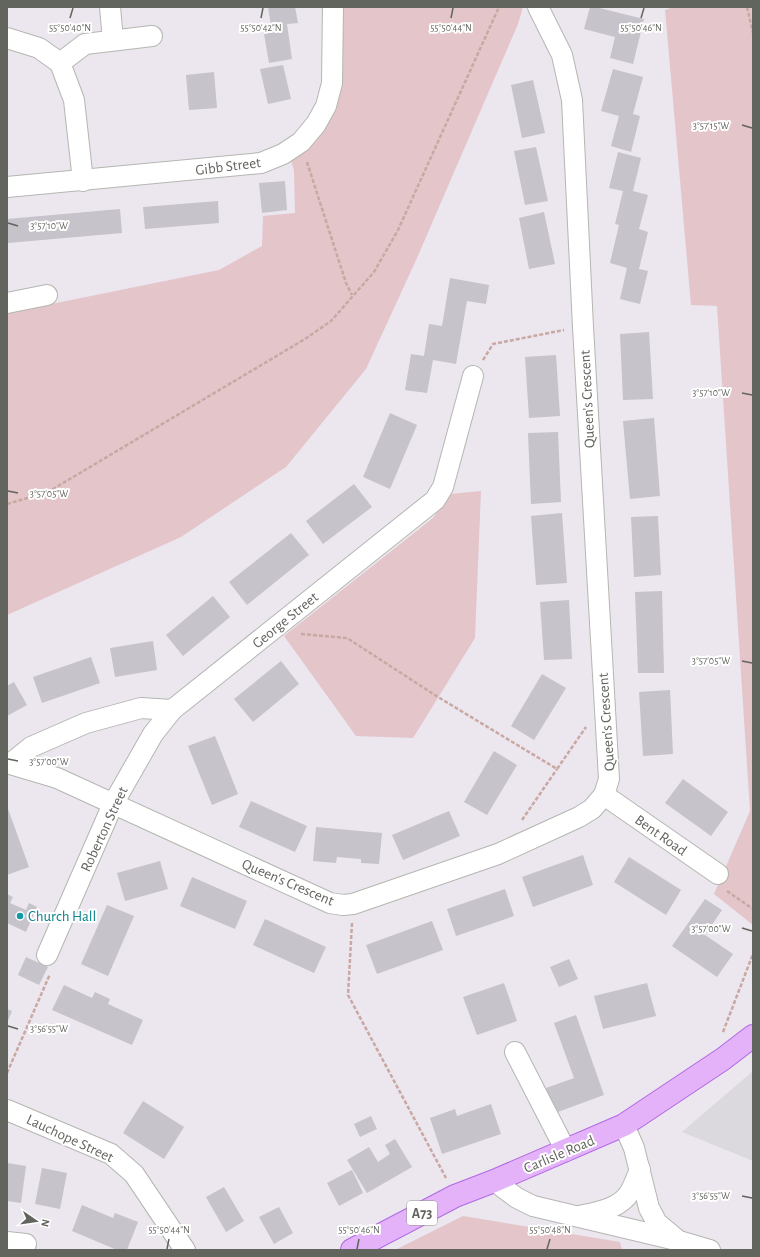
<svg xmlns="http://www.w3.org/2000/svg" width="760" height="1257" viewBox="0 0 760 1257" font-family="'Alegreya Sans',sans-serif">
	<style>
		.industrial { fill: #dbd8de }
		.green { fill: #e4c5ca }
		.building { fill: #c6c3ca }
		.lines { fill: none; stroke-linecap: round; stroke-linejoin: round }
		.minor-casing { stroke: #b4b7b1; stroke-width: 22 }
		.major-casing { stroke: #b069e5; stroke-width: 24 }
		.path { stroke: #c9a8a2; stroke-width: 2.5; stroke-dasharray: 4 2; stroke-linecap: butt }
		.minor { stroke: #fff; stroke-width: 20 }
		.major { stroke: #e3b2f8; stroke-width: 22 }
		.ticks { fill: none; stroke: #62655e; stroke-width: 1.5 }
		.culture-dot { fill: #0f9aa8; stroke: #fff; stroke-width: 1.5 }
		.labels { text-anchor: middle; stroke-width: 4; stroke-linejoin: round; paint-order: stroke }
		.shield { fill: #fff; stroke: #91938e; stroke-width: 1 }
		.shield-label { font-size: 14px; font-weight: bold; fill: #62655e }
		.street-label { font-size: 15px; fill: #62655e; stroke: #fff }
		.culture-label { font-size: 15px; fill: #0d838f; stroke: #fff; text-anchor: start }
		.ticks-label { font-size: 10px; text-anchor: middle; fill: #62655e; stroke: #fff; stroke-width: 4; stroke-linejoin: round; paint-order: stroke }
	</style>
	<rect width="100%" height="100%" fill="#ece6ef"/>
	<path class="industrial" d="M753 1071V1161L682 1132Z"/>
	<g class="green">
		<path d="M338 7H523L518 24 417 258 366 369 286 467 181 537 7 615V313L219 270 262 246 263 216 295 213 294 171 290 156 319 127Z"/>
		<path d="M674 7H753V925L714 894 750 811 717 306 691 305 665 10Z"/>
		<path d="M481 491 475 638 413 738 356 736 284 636 433 518 450 494Z"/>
		<path d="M463 1216 620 1242 622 1250H395Z"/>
	</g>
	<g class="building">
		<path d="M268 7H295L298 23 287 24 292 59 269 63 264 34 272 32Z"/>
		<path d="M590 7H595L644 19 633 64 610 58 615 37 584 29Z"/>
		<path d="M283 65 291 99 268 104 260 69Z"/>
		<path d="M613 69 643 77 633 114 640 116 631 152 611 146 619 116 601 111Z"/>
		<path d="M214 72 217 108 189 110 186 75Z"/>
		<path d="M533 80 545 133 522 138 511 85Z"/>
		<path d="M536 147 548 201 525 205 514 151Z"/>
		<path d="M618 152 641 158 633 191 648 195 639 229 648 232 639 269 648 271 640 304 620 299 627 268 610 263 619 225 615 224 623 191 609 188Z"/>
		<path d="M285 181 287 210 262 213 259 183Z"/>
		<path d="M218 201 219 223 145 229 143 207Z"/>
		<path d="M120 209 122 233 8 243 7 219Z"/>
		<path d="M544 212 555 264 529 269 519 218Z"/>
		<path d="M450 278 489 285 486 304 467 301 456 364 433 360 427 393 405 390 411 354 424 356 429 324 442 326Z"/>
		<path d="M649 332 653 399 623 400 620 334Z"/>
		<path d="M556 355 560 416 529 418 525 357Z"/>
		<path d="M390 413 417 425 390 489 363 477Z"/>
		<path d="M654 418 660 496 630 499 623 421Z"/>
		<path d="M558 432 561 502 531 504 528 433Z"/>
		<path d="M354 484 372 507 323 544 306 521Z"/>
		<path d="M562 513 567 583 536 585 531 516Z"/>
		<path d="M658 516 661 575 634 577 631 517Z"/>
		<path d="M291 533 309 555 247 605 229 582Z"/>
		<path d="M662 591 664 673H638L635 592Z"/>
		<path d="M213 596 230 617 183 656 166 635Z"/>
		<path d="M569 600 572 659 544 660 540 602Z"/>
		<path d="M153 641 157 670 115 677 110 648Z"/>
		<path d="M91 657 100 683 42 703 33 677Z"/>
		<path d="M281 661 299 684 253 722 234 699Z"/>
		<path d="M542 674 566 688 534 740 511 726Z"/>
		<path d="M14 682 27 705 7 716V686Z"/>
		<path d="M670 690 673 754 643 756 639 692Z"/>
		<path d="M215 736 238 794 212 805 188 746Z"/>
		<path d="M494 751 517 765 487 815 464 802Z"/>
		<path d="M683 779 728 812 711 836 665 803Z"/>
		<path d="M251 801 307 826 295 852 239 827Z"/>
		<path d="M7 806 29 867 7 875Z"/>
		<path d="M449 811 460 836 403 860 392 835Z"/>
		<path d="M316 827 382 833 379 864 361 863V859L337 857 336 863 313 861Z"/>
		<path d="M583 855 593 885 533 907 522 877Z"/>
		<path d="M629 857 681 890 666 915 614 882Z"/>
		<path d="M160 861 168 889 125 901 117 873Z"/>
		<path d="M192 877 247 901 235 929 180 906Z"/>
		<path d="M505 889 514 916 456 936 447 909Z"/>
		<path d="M7 894 13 897 10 903 26 910 29 903 37 907 26 932 7 923Z"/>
		<path d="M705 899 722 910 705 935 733 954 717 977 672 946Z"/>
		<path d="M107 905 134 916 108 976 81 964Z"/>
		<path d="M265 919 326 947 314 973 253 945Z"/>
		<path d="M432 921 443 950 377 974 366 945Z"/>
		<path d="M26 957 48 967 39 985 18 975Z"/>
		<path d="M569 959 578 979 559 987 550 967Z"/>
		<path d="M504 983 517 1021 477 1035 463 997Z"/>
		<path d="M647 983 656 1016 603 1029 594 996Z"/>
		<path d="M64 985 92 998 95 992 110 999 108 1004 143 1020 132 1045 52 1010Z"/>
		<path d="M7 1009 12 1011 7 1023Z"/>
		<path d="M576 1015 604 1095 555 1113 546 1088 574 1078 554 1023Z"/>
		<path d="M143 1101 184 1127 164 1159 123 1133Z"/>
		<path d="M491 1104 501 1134 442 1154 430 1118 455 1109 457 1116Z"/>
		<path d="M371 1116 377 1129 360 1137 354 1124Z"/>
		<path d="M395 1139 412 1167 367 1193 347 1160 369 1147 378 1162 390 1154 385 1145Z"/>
		<path d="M7 1163 26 1166 21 1203 7 1201Z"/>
		<path d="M42 1168 67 1173 60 1209 35 1204Z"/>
		<path d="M352 1170 363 1193 339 1206 327 1183Z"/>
		<path d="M224 1187 244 1221 226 1232 206 1197Z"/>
		<path d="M82 1205 113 1218 115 1213 138 1222 127 1250H117L72 1231Z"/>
		<path d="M279 1207 293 1233 274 1244 259 1217Z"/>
	</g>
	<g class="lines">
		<g class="minor-casing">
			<g id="minor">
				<path d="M110 7 113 40"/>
				<path d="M7 38 39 48 60 63 74 100 83 181"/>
				<path d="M60 63 85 44 152 36"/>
				<path d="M7 187 261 163 283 154 301 142 316 124 326 106 332 83 333 7"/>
				<path d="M7 303 47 295"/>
				<path d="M7 764H10L31 747 86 723 141 708 172 710 435 500 443 487 473 376"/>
				<path d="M10 764 57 778 330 903 343 905 353 904 498 854 579 817 592 809 604 795 609 779 583 327 572 100 562 55 538 7"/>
				<path d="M604 795 718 874"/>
				<path d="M47 955 113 804 153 734 172 710"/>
				<path d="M515 1052 566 1151"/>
				<path d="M7 1110 111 1154 134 1174 185 1250"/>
				<path d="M624 1125 634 1148 649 1208 657 1223 675 1238"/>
				<path d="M494 1181 517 1198 533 1206 676 1240 710 1250"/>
				<path d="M580 1216C597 1212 620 1209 630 1192 634 1185 637 1177 640 1169"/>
				<path d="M7 1242 26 1244"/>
			</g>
		</g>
		<g class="major-casing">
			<path id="major" d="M352 1250 455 1196 494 1181 624 1125 723 1059 753 1036"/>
		</g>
		<g class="path">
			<path d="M747 7 753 33"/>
			<path d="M307 162 346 283 352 295"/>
			<path d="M483 360 493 344 564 330"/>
			<path d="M7 504 48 492 305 339 331 321 374 272 398 230 499 7"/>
			<path d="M301 634 347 638 438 697 557 769 586 727"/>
			<path d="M522 820 557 769"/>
			<path d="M727 891 753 909"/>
			<path d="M352 923 348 995 446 1178"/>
			<path d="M723 1032 753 954"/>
			<path d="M7 1073 50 974"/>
		</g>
		<use href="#minor" class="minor"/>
		<use href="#major" class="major"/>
	</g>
	<path class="ticks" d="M70 18 73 8M261 18 263 8M451 18 453 8M641 18 644 8M742 125 752 128M8 223 18 226M742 393 752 395M8 491 18 493M742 661 752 663M8 759 18 761M742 928 752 931M8 1026 18 1029M742 1196 752 1198M167 1249 169 1239M357 1249 359 1239M547 1249 550 1239"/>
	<circle class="culture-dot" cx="20" cy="916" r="4"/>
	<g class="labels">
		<rect class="shield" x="407" y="1201" width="30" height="24" rx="3"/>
		<g class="shield-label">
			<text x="422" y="1218">A73</text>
		</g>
		<g class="street-label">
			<text transform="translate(228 166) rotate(-7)" y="5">Gibb Street</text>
			<text transform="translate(587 399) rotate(-93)" y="5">Queen's Crescent</text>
			<text transform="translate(285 620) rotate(-39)" y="5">George Street</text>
			<text transform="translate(606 722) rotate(-94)" y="5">Queen's Crescent</text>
			<text transform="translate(104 829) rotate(-65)" y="5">Roberton Street</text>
			<text transform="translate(661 835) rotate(35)" y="5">Bent Road</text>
			<text transform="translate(288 882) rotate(23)" y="5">Queen's Crescent</text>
			<text transform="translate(70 1138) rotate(25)" y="5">Lauchope Street</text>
			<text transform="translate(559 1154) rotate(-23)" y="5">Carlisle Road</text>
		</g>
		<g class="culture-label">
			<text x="28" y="921">Church Hall</text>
		</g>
	</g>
	<g class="ticks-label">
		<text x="261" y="31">55°50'42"N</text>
		<text x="451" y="31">55°50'44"N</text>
		<text x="641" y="31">55°50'46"N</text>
		<text x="70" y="31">55°50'40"N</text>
		<text x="711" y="129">3°57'15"W</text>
		<text x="49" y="229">3°57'10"W</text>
		<text x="711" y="396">3°57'10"W</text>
		<text x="49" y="497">3°57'05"W</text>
		<text x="711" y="664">3°57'05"W</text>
		<text x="49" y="765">3°57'00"W</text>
		<text x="711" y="932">3°57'00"W</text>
		<text x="49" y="1032">3°56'55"W</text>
		<text x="711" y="1199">3°56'55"W</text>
		<text x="169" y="1233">55°50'44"N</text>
		<text x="359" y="1233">55°50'46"N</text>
		<text x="550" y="1233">55°50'48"N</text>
	</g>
	<rect width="760" height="1257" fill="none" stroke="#62655e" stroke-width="16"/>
	<g transform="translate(36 1221) rotate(103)" stroke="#ffffff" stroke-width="3" paint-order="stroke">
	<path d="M0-3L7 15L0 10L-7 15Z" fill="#62655e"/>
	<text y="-6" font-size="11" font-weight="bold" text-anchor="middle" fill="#62655e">N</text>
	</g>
</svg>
